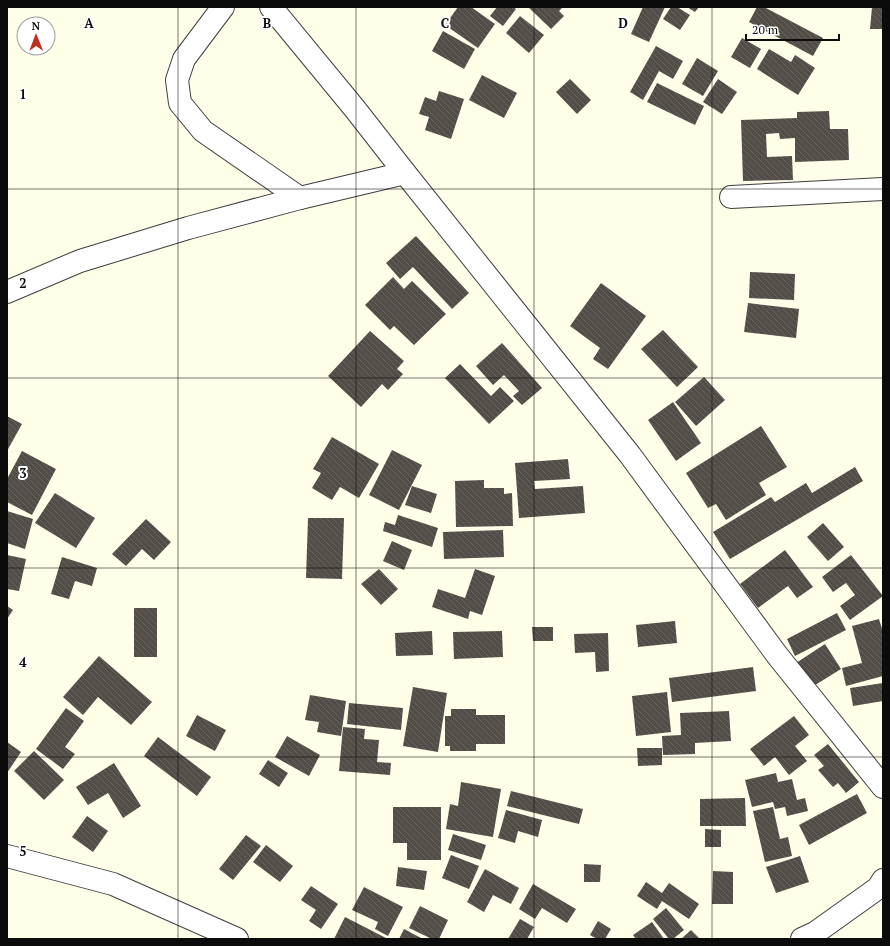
<svg xmlns="http://www.w3.org/2000/svg" width="890" height="946" viewBox="0 0 890 946" font-family="'PT Serif',serif">
	<style>
		.building { fill: url(#building-back-hatch) }
		.lines { fill: none; stroke-linecap: round; stroke-linejoin: round }
		.minor-casing { stroke: #3e3e3e; stroke-width: 24 }
		.minor { stroke: #fff; stroke-width: 22 }
		.grid { fill: none; stroke: #0b0b0b; stroke-width: 1; stroke-opacity: 0.55 }
		.grid-label { font-size: 13px; text-anchor: middle; font-weight: bold; fill: #0b0b0b; stroke: #fff; stroke-width: 4; stroke-linejoin: round; paint-order: stroke }
	</style>
	<defs>
		<pattern id="building-back-hatch" width="6" height="6" patternUnits="userSpaceOnUse"><rect width="6" height="6" fill="#534d47"/><path d="M-1 5l2 2M0 0l6 6M5-1l2 2" fill="none" stroke="#67625d"/></pattern>
	</defs>
	<rect width="100%" height="100%" fill="#fffee8"/>
	<g class="building">
		<path d="M458 7H471L495 24 478 48 445 25Z"/>
		<path d="M497 7H513L516 9 503 26 490 16Z"/>
		<path d="M528 7H563L559 11 564 16 551 29Z"/>
		<path d="M643 7H665L649 42 631 34Z"/>
		<path d="M671 7H677L690 15 680 30 663 19Z"/>
		<path d="M687 7H699L695 12Z"/>
		<path d="M757 7H764L823 38 813 56 749 22Z"/>
		<path d="M872 7H883V29H870Z"/>
		<path d="M520 16 544 35 529 53 506 33Z"/>
		<path d="M443 31 475 49 464 69 432 51Z"/>
		<path d="M742 38 761 49 750 68 731 57Z"/>
		<path d="M656 46 683 61 673 79 659 71 643 100 630 92Z"/>
		<path d="M769 49 791 62 795 55 815 68 798 95 757 69Z"/>
		<path d="M697 58 718 71 703 96 682 84Z"/>
		<path d="M482 75 517 93 504 118 469 100Z"/>
		<path d="M570 79 591 100 577 114 556 92Z"/>
		<path d="M718 79 737 92 722 114 703 102Z"/>
		<path d="M657 83 704 106 695 125 647 102Z"/>
		<path d="M439 91 464 99 451 139 425 130 429 117 419 114 425 97 436 101Z"/>
		<path d="M829 111 830 129H848L849 160 795 162V138L780 139 779 133 766 134 767 157 792 156 793 180 743 181 741 120 797 118V112Z"/>
		<path d="M416 236 469 293 452 309 413 267 400 279 386 263Z"/>
		<path d="M750 272 795 274 794 300 749 298Z"/>
		<path d="M393 277 404 289 412 281 446 314 414 345 394 326 390 330 365 305Z"/>
		<path d="M601 283 646 316 608 369 593 359 600 348 570 326Z"/>
		<path d="M748 303 799 309 796 338 744 332Z"/>
		<path d="M663 330 698 367 677 387 641 349Z"/>
		<path d="M370 331 404 361 397 369 403 374 388 390 382 384 361 407 328 376Z"/>
		<path d="M502 343 542 388 522 405 513 396 519 391 504 375 493 385 476 366Z"/>
		<path d="M460 364 491 396 500 387 514 401 489 424 445 378Z"/>
		<path d="M704 377 725 400 696 426 675 402Z"/>
		<path d="M673 402 701 443 676 461 648 420Z"/>
		<path d="M7 416 22 424 7 451Z"/>
		<path d="M761 426 787 467 759 483 766 495 726 520 716 504 708 508 686 473Z"/>
		<path d="M332 437 379 464 359 498 340 487 332 500 312 488 321 473 313 469Z"/>
		<path d="M392 450 422 465 399 510 369 495Z"/>
		<path d="M22 451 56 469 32 515 7 502V479Z"/>
		<path d="M568 459 570 479 534 481 535 489 583 486 585 513 519 518 515 463Z"/>
		<path d="M855 467 863 481 730 559 713 532 771 497 775 502 806 483 812 493Z"/>
		<path d="M484 480V488H504V494L512 493 513 526 456 527 455 481Z"/>
		<path d="M412 486 437 494 431 513 405 505Z"/>
		<path d="M55 493 95 518 76 548 35 523Z"/>
		<path d="M7 511 33 519 25 549 7 543Z"/>
		<path d="M398 515 438 528 432 547 383 531 385 522 395 525Z"/>
		<path d="M308 518H344L342 579 306 578Z"/>
		<path d="M146 519 171 542 154 560 142 549 126 566 112 554Z"/>
		<path d="M823 523 844 547 828 561 807 537Z"/>
		<path d="M503 530 504 557 444 559 443 532Z"/>
		<path d="M392 541 412 550 404 570 383 561Z"/>
		<path d="M785 550 813 587 797 598 788 586 758 608 740 584Z"/>
		<path d="M7 555 26 559 19 591 7 589Z"/>
		<path d="M851 555 883 596 850 620 840 606 855 595 846 583 833 592 822 577Z"/>
		<path d="M62 557 97 568 92 586 75 581 69 599 51 594Z"/>
		<path d="M379 569 398 589 381 605 361 584Z"/>
		<path d="M475 569 495 576 482 615 470 611 468 619 432 607 438 589 465 598Z"/>
		<path d="M7 606 13 610 7 619Z"/>
		<rect x="134" y="608" width="23" height="49"/>
		<path d="M837 613 846 630 795 656 787 639Z"/>
		<path d="M879 619 883 632V676L846 686 842 668 862 663 852 626Z"/>
		<path d="M675 621 677 643 638 647 636 625Z"/>
		<path d="M532 627H553V641H533Z"/>
		<path d="M432 631 433 655 396 656 395 633Z"/>
		<path d="M502 631 503 657 454 659 453 632Z"/>
		<path d="M608 633 609 671 596 672 595 652 575 653 574 634Z"/>
		<path d="M825 644 841 669 812 687 796 663Z"/>
		<path d="M99 656 152 702 131 725 98 697 83 715 63 697Z"/>
		<path d="M753 667 756 691 672 702 669 678Z"/>
		<path d="M883 683V701L853 706 850 688Z"/>
		<path d="M413 687 447 693 438 752 403 746Z"/>
		<path d="M667 692 671 732 636 736 632 696Z"/>
		<path d="M310 695 346 701 341 736 317 732 319 722 305 720Z"/>
		<path d="M349 703 403 708 401 730 347 724Z"/>
		<path d="M66 708 84 721 65 747 75 754 63 769 36 749Z"/>
		<path d="M451 709H476V715H505V744H476V751H450V746H445V716H451Z"/>
		<path d="M729 711 731 741 695 743V754L663 755 662 736 681 735 680 713Z"/>
		<path d="M197 715 226 730 215 751 186 736Z"/>
		<path d="M794 716 809 735 795 746 807 761 789 775 775 757 764 766 750 749Z"/>
		<path d="M343 727 365 729 364 739 379 740 377 762 391 763 390 775 339 771Z"/>
		<path d="M287 736 320 755 309 776 275 757Z"/>
		<path d="M158 737 211 777 197 796 144 756Z"/>
		<path d="M7 742 21 752 7 773Z"/>
		<path d="M828 744 859 782 846 793 838 783 833 787 818 770 824 766 814 755Z"/>
		<path d="M637 748H662V765L638 766Z"/>
		<path d="M34 751 64 780 44 800 14 771Z"/>
		<path d="M268 760 288 773 279 787 259 774Z"/>
		<path d="M114 763 141 806 123 818 108 793 88 805 76 787Z"/>
		<path d="M776 773 778 782 792 779 797 800 805 798 808 811 787 816 785 807 775 809 773 802 752 807 745 780Z"/>
		<path d="M461 782 501 789 493 837 446 829 450 804 458 806Z"/>
		<path d="M511 791 583 809 579 824 507 806Z"/>
		<path d="M857 794 867 813 809 845 799 825Z"/>
		<path d="M745 798 746 826H700V799Z"/>
		<path d="M393 807H441V860H407V843H393Z"/>
		<path d="M773 807 780 839 788 837 792 856 765 862 753 811Z"/>
		<path d="M506 810 542 820 538 837 518 831 515 843 498 838Z"/>
		<path d="M87 816 108 831 93 852 72 837Z"/>
		<path d="M705 829 721 830V847H705Z"/>
		<path d="M453 834 486 845 481 860 448 850Z"/>
		<path d="M246 835 261 846 233 880 219 869Z"/>
		<path d="M266 845 293 866 280 882 253 862Z"/>
		<path d="M451 855 479 866 469 889 442 878Z"/>
		<path d="M800 856 809 882 776 893 766 867Z"/>
		<path d="M584 864 601 865 600 882H584Z"/>
		<path d="M398 867 427 871 424 890 396 886Z"/>
		<path d="M485 869 519 888 511 904 493 895 484 912 467 902Z"/>
		<path d="M713 871 733 872V904H712Z"/>
		<path d="M646 882 662 893 669 883 699 904 689 919 662 901 657 909 637 896Z"/>
		<path d="M533 884 576 909 567 923 542 908 535 919 519 909Z"/>
		<path d="M311 886 338 904 321 929 309 921 316 910 301 900Z"/>
		<path d="M364 887 403 907 388 936 375 929 378 922 352 910Z"/>
		<path d="M420 906 448 920 439 939H432L409 928Z"/>
		<path d="M666 908 684 930 673 939H669L653 919Z"/>
		<path d="M345 917 388 939H334Z"/>
		<path d="M520 919 534 927 527 939H508Z"/>
		<path d="M598 921 611 929 605 939H597L590 935Z"/>
		<path d="M652 922 664 939H636L633 935Z"/>
		<path d="M404 929 423 939H399Z"/>
		<path d="M691 930 700 939H681Z"/>
	</g>
	<g class="lines">
		<g class="minor-casing">
			<g id="minor">
				<path d="M223 7 184 59 177 80 180 103 203 131 300 198"/>
				<path d="M271 7 355 109 405 173 630 455 777 655 883 787"/>
				<path d="M731 197 883 189"/>
				<path d="M7 292 80 261 188 228 300 198 405 173"/>
				<path d="M7 856 113 884 237 939"/>
				<path d="M802 939 815 933 878 888 883 880"/>
			</g>
		</g>
		<use href="#minor" class="minor"/>
	</g>
	<path class="grid" d="M178 7V939M356 7V939M534 7V939M712 7V939M7 189H883M7 378H883M7 568H883M7 757H883"/>
	<g class="grid-label">
		<text x="89" y="28">A</text>
		<text x="267" y="28">B</text>
		<text x="445" y="28">C</text>
		<text x="623" y="28">D</text>
		<text x="23" y="99">1</text>
		<text x="23" y="288">2</text>
		<text x="23" y="478">3</text>
		<text x="23" y="667">4</text>
		<text x="23" y="856">5</text>
	</g>
	<rect width="890" height="946" fill="none" stroke="#0b0b0b" stroke-width="16"/>
	<g transform="translate(36 36) rotate(359)"><circle r="19" fill="#ffffff" stroke="#9d9d9d"/>
	<path d="M0-3L7 15L0 10L-7 15Z" fill="#bd2f20"/>
	<text y="-6" font-size="11" font-weight="bold" text-anchor="middle" fill="#0b0b0b">N</text>
	</g>
	<path d="M746 34v6h93v-6" fill="none" stroke="#0b0b0b" stroke-width="2"/>
	<text x="752" y="34" font-size="12" fill="#0b0b0b" stroke="#ffffff" stroke-width="3" paint-order="stroke">20 m</text>
</svg>
